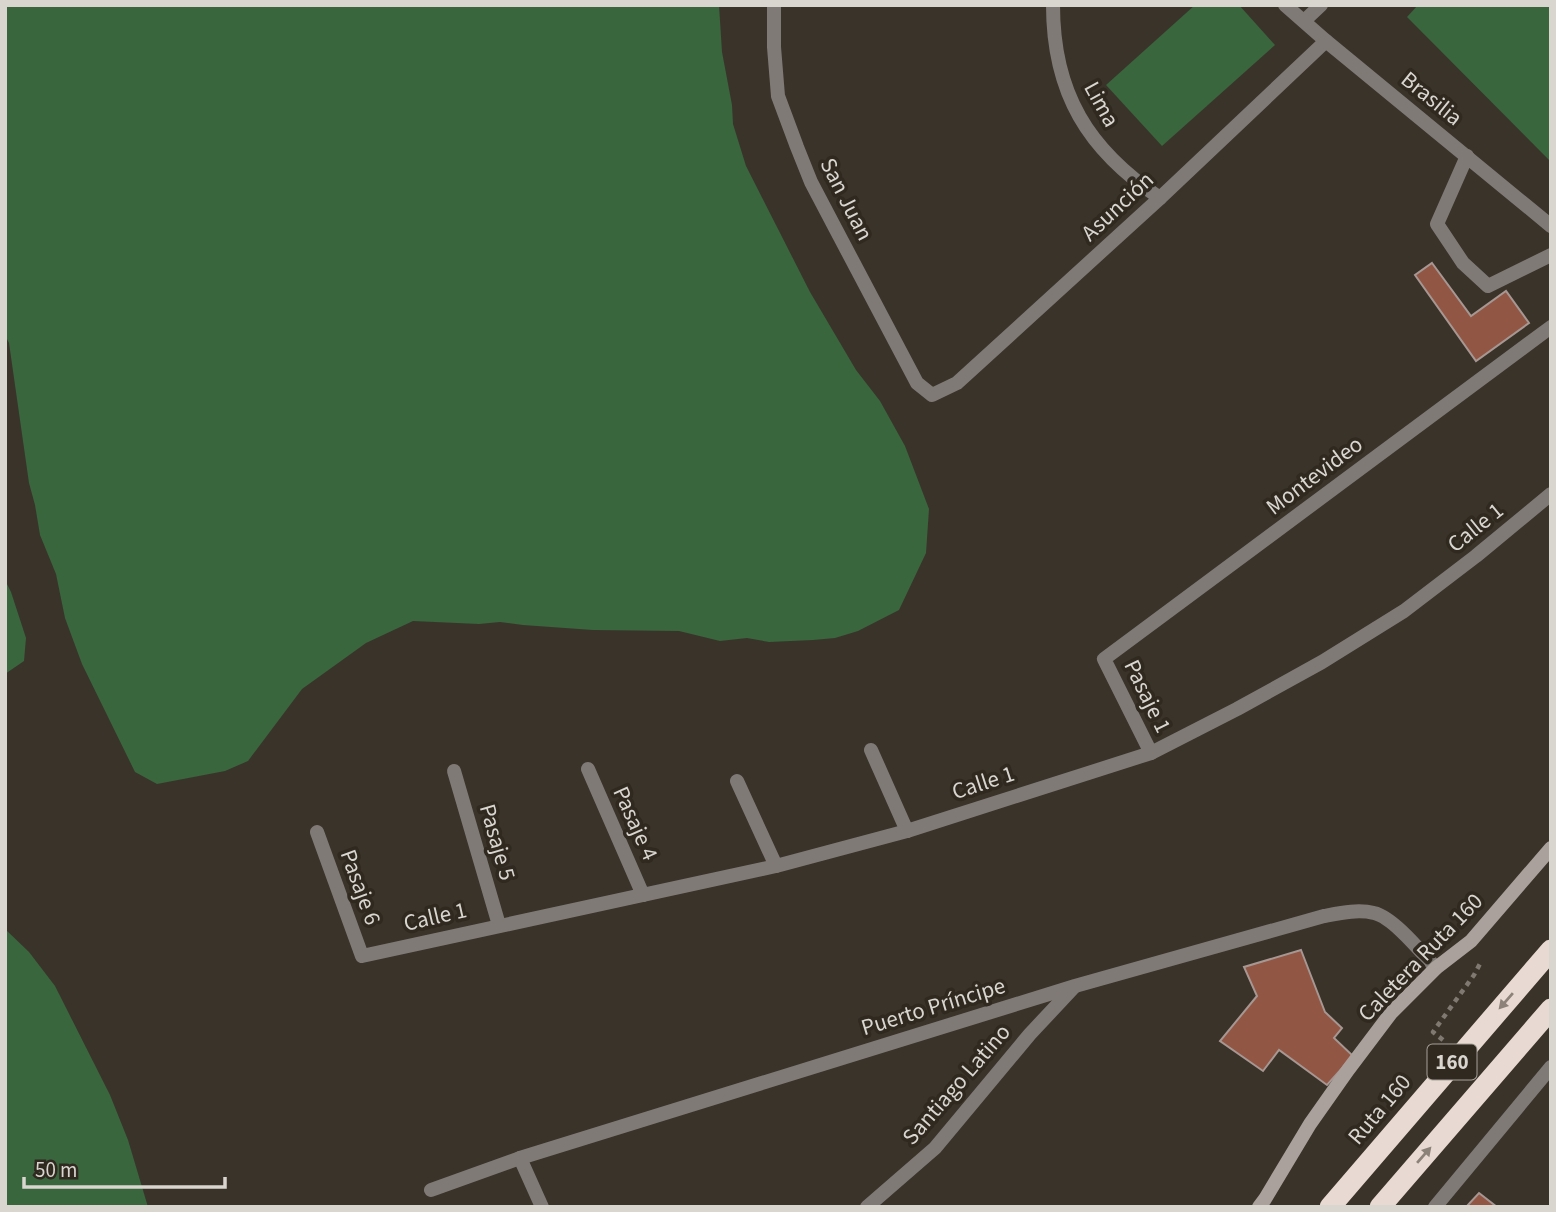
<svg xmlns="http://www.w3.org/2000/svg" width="1556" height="1212" viewBox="0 0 1556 1212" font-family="'Source Sans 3',sans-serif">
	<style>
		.green { fill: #39663d }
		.building { fill: #925644; stroke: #a69793; stroke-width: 2 }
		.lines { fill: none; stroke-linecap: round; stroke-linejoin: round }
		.path { stroke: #7f7972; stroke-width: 4.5; stroke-dasharray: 5 5; stroke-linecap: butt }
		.lane { stroke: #807a77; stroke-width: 14 }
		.street { stroke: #807a77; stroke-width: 14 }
		.secondary { stroke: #aaa19c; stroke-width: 14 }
		.highway { stroke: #e8dad3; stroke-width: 21 }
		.oneway { fill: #8c827a }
		.labels { text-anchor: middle; stroke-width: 7; stroke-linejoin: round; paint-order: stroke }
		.shield { fill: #2f2920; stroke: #a6a19a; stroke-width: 2 }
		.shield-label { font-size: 21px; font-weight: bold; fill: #d9d5cf }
		.street-label { font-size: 23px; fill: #d9d5cf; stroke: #2f2920 }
	</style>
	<rect width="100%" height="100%" fill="#3a332a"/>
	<g class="green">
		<path d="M5 5H719L722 52 732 105 733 124 746 166 810 292 856 370 880 401 905 446 929 509 926 553 899 610 858 631 835 638 813 640 769 642 747 638 720 641 679 631 593 630 523 625 500 622 479 624 413 621 366 643 302 689 248 761 225 771 157 784 135 772 82 664 65 618 56 574 40 535 35 505 29 483 9 343 5 335Z"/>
		<path d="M1195 5H1239L1275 45 1162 146 1106 85Z"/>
		<path d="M1418 5H1551V162L1407 17Z"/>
		<path d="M5 580 11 592 26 638 24 661 5 674Z"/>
		<path d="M5 929 29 952 55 986 110 1095 128 1140 148 1207H5Z"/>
	</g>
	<g class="building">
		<path d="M1432 263 1471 316 1506 291 1529 323 1476 361 1415 275Z"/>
		<path d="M1301 950 1325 1012 1342 1028 1334 1038 1353 1056 1327 1085 1279 1050 1263 1071 1220 1041 1257 996 1244 967Z"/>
		<path d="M1479 1193 1497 1207H1466Z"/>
	</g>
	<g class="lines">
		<path class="path" d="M1443 1040 1433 1032 1474 975 1482 960"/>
		<path class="lane" d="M1467 156 1437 224 1463 263 1488 286 1551 255"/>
		<g class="street">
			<path d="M774 5V47L778 96 797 147 811 182 832 222 917 383 932 395 957 383 1160 198 1326 41"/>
			<path d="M1053 5C1053 93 1088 150 1160 198"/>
			<path d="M1285 5 1326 41 1551 226"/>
			<path d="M1304 21 1321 5"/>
			<path d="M871 750 907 831"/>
			<path d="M1151 753 1104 659 1551 327"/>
			<path d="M588 769 643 895"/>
			<path d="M454 771 499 925"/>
			<path d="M737 781 776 866"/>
			<path d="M317 832 362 956 776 866 907 831 1151 753 1237 709 1322 662 1404 611 1476 556 1551 494"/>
			<path d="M520 1158 542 1207"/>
			<path d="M431 1190 520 1158 1075 986 1324 916C1340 913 1358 909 1374 913 1393 917 1422 953 1436 968"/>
			<path d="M867 1207 935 1148 1030 1034 1074 987"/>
			<path d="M1435 1207 1551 1067"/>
		</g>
		<path class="secondary" d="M1259 1207 1265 1199 1310 1124 1348 1070 1391 1013 1436 968 1471 941 1551 848"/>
		<g class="highway">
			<path d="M1330 1207 1551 950"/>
			<path d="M1380 1207 1551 1009"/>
		</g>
	</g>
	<defs><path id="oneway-solid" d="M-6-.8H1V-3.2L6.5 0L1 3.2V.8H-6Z" transform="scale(1.75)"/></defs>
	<g class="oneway">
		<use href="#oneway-solid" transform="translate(1506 1001) rotate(131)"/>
		<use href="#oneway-solid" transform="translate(1424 1155) rotate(-49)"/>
	</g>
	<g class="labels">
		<rect class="shield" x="1427.5" y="1044.5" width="49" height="35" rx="5"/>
		<g class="shield-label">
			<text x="1452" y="1069">160</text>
		</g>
		<g class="street-label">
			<text transform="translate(1432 98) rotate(39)" y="8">Brasilia</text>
			<text transform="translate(1102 104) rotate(61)" y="8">Lima</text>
			<text transform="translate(847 199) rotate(63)" y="8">San Juan</text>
			<text transform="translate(1117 206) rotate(-43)" y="8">Asunción</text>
			<text transform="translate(1314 475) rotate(-37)" y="8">Montevideo</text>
			<text transform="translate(1475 527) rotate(-39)" y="8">Calle 1</text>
			<text transform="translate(1148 696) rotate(64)" y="8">Pasaje 1</text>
			<text transform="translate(983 782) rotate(-18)" y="8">Calle 1</text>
			<text transform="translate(636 823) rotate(66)" y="8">Pasaje 4</text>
			<text transform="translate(498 842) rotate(74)" y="8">Pasaje 5</text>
			<text transform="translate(361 887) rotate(70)" y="8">Pasaje 6</text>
			<text transform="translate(435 916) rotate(-13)" y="8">Calle 1</text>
			<text transform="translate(1420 957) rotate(-46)" y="8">Caletera Ruta 160</text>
			<text transform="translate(933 1006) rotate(-17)" y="8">Puerto Príncipe</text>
			<text transform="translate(956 1084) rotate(-49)" y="8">Santiago Latino</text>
			<text transform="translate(1379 1109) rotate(-50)" y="8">Ruta 160</text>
		</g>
	</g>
	<rect width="1556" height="1212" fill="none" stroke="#d9d5cf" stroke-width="14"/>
	<path d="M24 1177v10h201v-10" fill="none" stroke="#d9d5cf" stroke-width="3.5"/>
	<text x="35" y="1177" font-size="21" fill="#d9d5cf" stroke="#2f2920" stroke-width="5" paint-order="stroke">50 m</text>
</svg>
